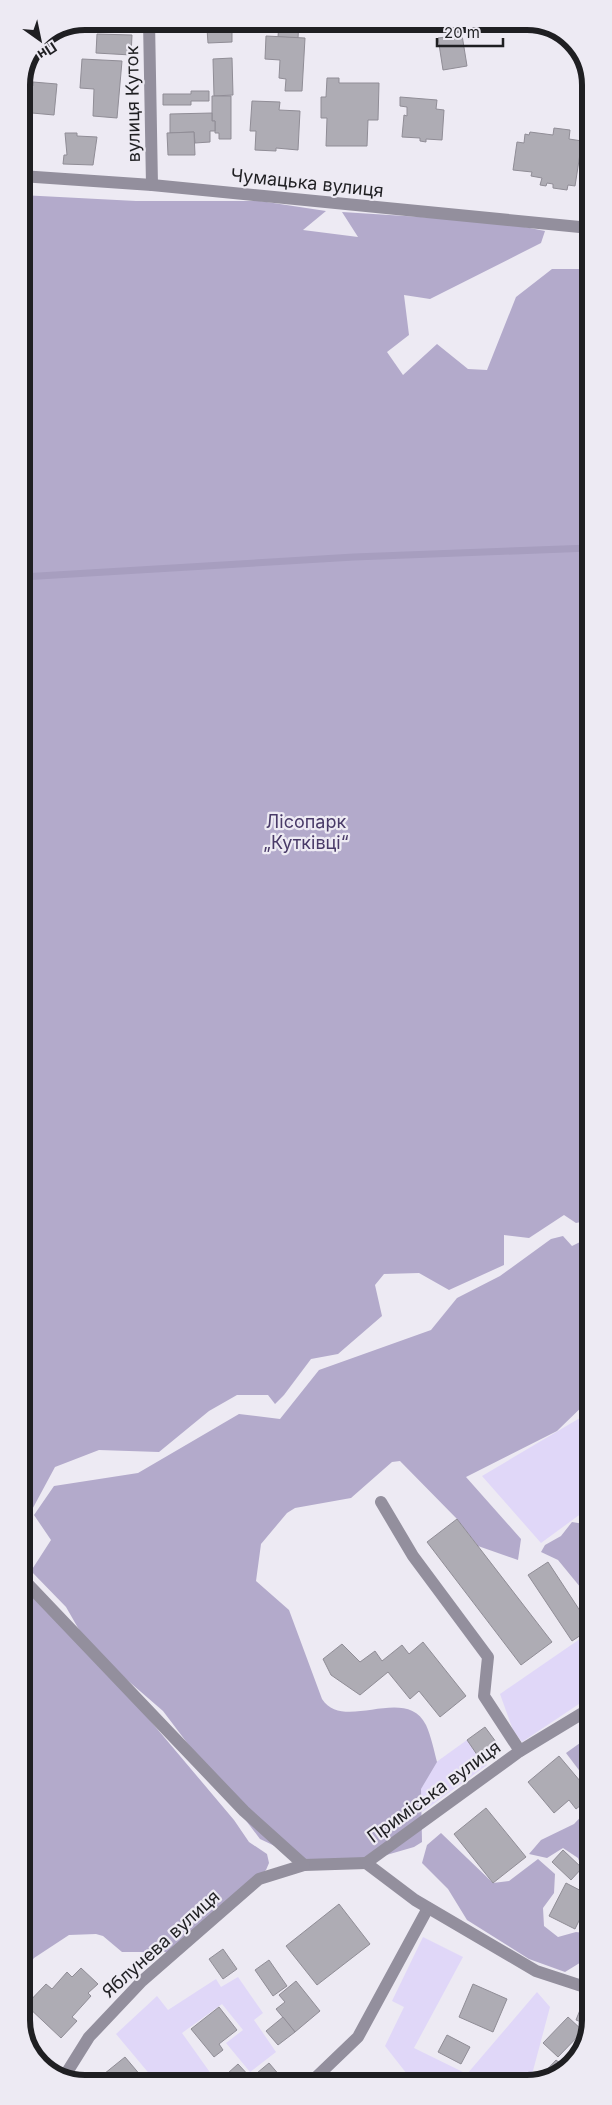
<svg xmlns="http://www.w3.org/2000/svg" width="612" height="2105" viewBox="0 0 612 2105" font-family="Inter,sans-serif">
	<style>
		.green { fill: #e0d7f8 }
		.forest { fill: #b3aacb }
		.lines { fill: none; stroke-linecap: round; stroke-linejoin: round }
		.stream { stroke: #a79ebf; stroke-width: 7 }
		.building { fill: #aeacb4; stroke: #908d96 }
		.lane { stroke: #938f9d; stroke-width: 12 }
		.street { stroke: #938f9d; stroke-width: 12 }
		.labels { text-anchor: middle; stroke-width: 4.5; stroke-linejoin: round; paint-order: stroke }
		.street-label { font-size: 18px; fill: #1f1f22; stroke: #edeaf3 }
		.park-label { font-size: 18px; fill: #493a68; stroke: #edeaf3 }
		.rim { fill: none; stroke: #1f1f22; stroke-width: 6 }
	</style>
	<rect width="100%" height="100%" fill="#edeaf3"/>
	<g class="green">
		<path d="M590 1412V1523L582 1513 541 1543 482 1476Z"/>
		<path d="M590 1632 591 1696 522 1742 513 1730 500 1694Z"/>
		<path d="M467 1740 487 1765 422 1812 403 1786Z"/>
		<path d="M423 1937 463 1957 414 2048 467 2074 537 1992 550 2007 530 2082 414 2083 385 2046 404 2007 392 2001Z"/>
		<path d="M238 1977 263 2013 254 2020 276 2052 250 2072 226 2043 243 2030 222 2004 182 2033 214 2078 210 2083H157L116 2034 157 1996 168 2010 216 1979 221 1987Z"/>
	</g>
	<g class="forest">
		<path d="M21 195 136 201H260L326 211 303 230 358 237 342 212 499 222 545 231 541 243 430 299 404 295 409 335 387 352 403 375 437 344 468 369 487 370 516 297 552 269H590V1220L576 1223 564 1215 529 1238 504 1235V1265L449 1290 419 1273 384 1274 375 1285 382 1316 338 1354 311 1359 284 1395 275 1404 268 1395H237L209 1411 159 1452 99 1450 55 1467 27 1519 22 1523Z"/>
		<path d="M563 1236 572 1246 590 1237V1399L557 1431 466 1477 521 1539 518 1560 478 1546 457 1519 400 1461 392 1462 351 1498 295 1508 287 1513 261 1544 256 1581 289 1610 322 1699C344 1733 405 1684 426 1725 431 1736 434 1750 437 1762L421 1789 422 1842 414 1847 352 1865 317 1866 260 1839 163 1711 89 1647 66 1607 31 1571 51 1540 34 1515 54 1486 138 1473 239 1414 280 1419 319 1370 431 1330 457 1298 500 1276 551 1239Z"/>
		<path d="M572 1522 590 1525V1599L558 1560 541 1552 545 1545 561 1536Z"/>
		<path d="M22 1590 56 1609 234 1820 249 1842 267 1854 269 1863 266 1870 169 1952H122L103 1936 96 1934 69 1935 34 1958 23 1974Z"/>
		<path d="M591 1740V1786L566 1753 580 1743Z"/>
		<path d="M591 1806V1893L578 1858 563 1848 547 1858 529 1854 541 1840 574 1824Z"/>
		<path d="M441 1833 493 1883 509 1881 538 1859 555 1874 554 1893 543 1908 544 1926 558 1937 576 1932 591 1934V1956L565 1972 529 1959 467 1920 448 1889 422 1863 427 1845Z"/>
	</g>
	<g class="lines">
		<path class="stream" d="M22 577 354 557 590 548"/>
	</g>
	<g class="building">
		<path d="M279 21H299L298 38 278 37Z"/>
		<path d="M232 28V42L208 43 207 29Z"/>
		<path d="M97 34 132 35 131 55 96 53Z"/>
		<path d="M462 35 467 66 443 70 438 38Z"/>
		<path d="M266 36 305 38 302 91H285L286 79 279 78 280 60 265 59Z"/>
		<path d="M232 58 233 95 214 96 213 59Z"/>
		<path d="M82 59 122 61 117 118 93 116 94 89 80 88Z"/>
		<path d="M327 78H339V83H379L378 120H368L367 146H326L327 118H321V97H326Z"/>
		<path d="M33 82 57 84 54 115 21 112 23 85 33 86Z"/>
		<path d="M191 91H209V101H191V105H163V94H191Z"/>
		<path d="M212 96H231V139H219V133H215V121H212Z"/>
		<path d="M400 97 437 100 436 109 444 110 442 140 426 139V142L420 141V138L402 137 404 115 407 116V107L400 106Z"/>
		<path d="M252 101 280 102 279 110 300 111 298 150 276 148V151L255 150 256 131H250Z"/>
		<path d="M212 113V121H215V131H210V142L195 143 194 132 170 133V114Z"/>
		<path d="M554 128 570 130 569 139 582 141 575 186 568 185 567 190 553 188V184L547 183 546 186 540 185 542 178 531 176 532 172 513 170 517 142 524 143 525 134 529 135 530 132 553 135Z"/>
		<path d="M194 132 195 155H168L167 133Z"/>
		<path d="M65 133H77V136L97 137 93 165 63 164 64 155H67Z"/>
		<path d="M457 1519 552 1642 521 1665 427 1542Z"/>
		<path d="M548 1562 590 1626V1629L572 1641 528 1575Z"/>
		<path d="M423 1642 466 1696 440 1717 419 1691 410 1699 388 1672 360 1695 331 1675 323 1659 342 1644 360 1662 375 1651 382 1661 402 1645 409 1654Z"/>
		<path d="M485 1727 499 1746 480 1759 467 1740Z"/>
		<path d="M559 1756 591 1794V1797L576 1809 569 1800 554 1813 528 1782Z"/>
		<path d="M486 1808 526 1857 493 1883 454 1834Z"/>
		<path d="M563 1850 582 1868 571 1880 552 1862Z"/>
		<path d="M566 1883 591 1896 575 1929 549 1916Z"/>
		<path d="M339 1904 370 1944 317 1985 286 1946Z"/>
		<path d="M223 1949 237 1969 223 1979 209 1959Z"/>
		<path d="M269 1960 287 1986 273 1996 255 1970Z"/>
		<path d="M81 1968 98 1984 88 1993 91 1996 72 2017 77 2021 61 2038 26 2005 46 1984 52 1989 67 1972 72 1977Z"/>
		<path d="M296 1981 320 2011 295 2032 276 2009 285 2002 279 1995Z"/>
		<path d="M473 1984 507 1999 493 2032 459 2017Z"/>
		<path d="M219 2007 237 2030 219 2044 223 2050 214 2057 191 2029Z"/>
		<path d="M580 2010 591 2014 589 2025 576 2020Z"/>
		<path d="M283 2017 295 2032 278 2045 266 2031Z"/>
		<path d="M568 2017 583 2031 558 2057 543 2043Z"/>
		<path d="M447 2035 470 2047 461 2064 438 2052Z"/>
		<path d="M125 2057 147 2083 103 2084 99 2078Z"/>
		<path d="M556 2060 565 2067 544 2080 540 2077Z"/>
		<path d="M269 2063 286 2083H245Z"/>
		<path d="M238 2064 251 2078 245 2083H217Z"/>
	</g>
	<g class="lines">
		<g class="lane">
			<path d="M381 1502 413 1556 488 1657 484 1696 520 1751"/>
			<path d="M22 1578 244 1811 304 1865 366 1863"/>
			<path d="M310 2083 358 2037 428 1908"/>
		</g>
		<g class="street">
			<path d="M149 21 152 185"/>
			<path d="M21 176 152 185 590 228"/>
			<path d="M591 1708 520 1751 366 1863 415 1900 536 1971 591 1989"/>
			<path d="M66 2078 69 2069 89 2037 142 1981 259 1879 304 1865"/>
		</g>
	</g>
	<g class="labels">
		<g class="street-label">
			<text transform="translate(133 104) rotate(-91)" y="6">вулиця Куток</text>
			<text transform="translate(307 183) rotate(6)" y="6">Чумацька вулиця</text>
			<text transform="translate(434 1792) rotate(-36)" y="6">Приміська вулиця</text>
			<text transform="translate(161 1944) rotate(-42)" y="6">Яблунева вулиця</text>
		</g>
		<g class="park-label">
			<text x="306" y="828">Лісопарк<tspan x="306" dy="21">„Кутківці“</tspan></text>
		</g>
	</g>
	<path d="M0 0H612V2105H0ZM85 30H527A55 55 0 0 1 582 85V2020A55 55 0 0 1 527 2075H85A55 55 0 0 1 30 2020V85A55 55 0 0 1 85 30Z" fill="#edeaf3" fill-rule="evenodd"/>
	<path class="rim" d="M85 30H527A55 55 0 0 1 582 85V2020A55 55 0 0 1 527 2075H85A55 55 0 0 1 30 2020V85A55 55 0 0 1 85 30Z"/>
	<g transform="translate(40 40) rotate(147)" stroke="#edeaf3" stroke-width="4" paint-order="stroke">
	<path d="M0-4L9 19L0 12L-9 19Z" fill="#1f1f22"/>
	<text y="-8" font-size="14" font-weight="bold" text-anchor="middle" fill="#1f1f22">Пн</text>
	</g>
	<path d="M437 38v8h66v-8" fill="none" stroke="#1f1f22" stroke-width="2.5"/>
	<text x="444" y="38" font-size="15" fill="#1f1f22" stroke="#edeaf3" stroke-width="4" paint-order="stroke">20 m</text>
</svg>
